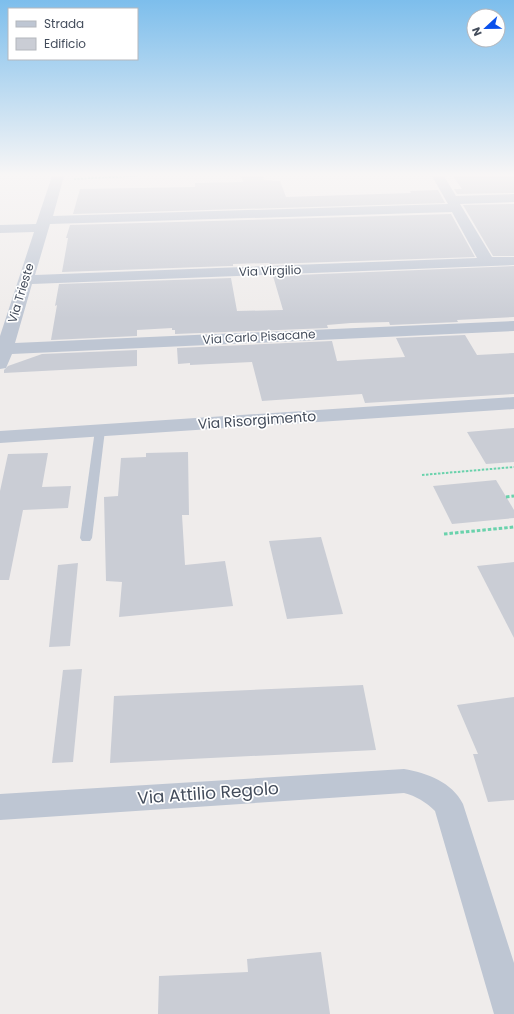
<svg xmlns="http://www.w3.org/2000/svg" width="514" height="1014" viewBox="0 0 514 1014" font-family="Poppins,sans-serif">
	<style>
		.building { fill: #cacdd5 }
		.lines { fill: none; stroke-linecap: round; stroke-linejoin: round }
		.path-far2 { stroke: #6ad2ac; stroke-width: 1.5; stroke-dasharray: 2 1.5; stroke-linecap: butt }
		.path-far1 { stroke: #6ad2ac; stroke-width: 2; stroke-dasharray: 2.5 1.5; stroke-linecap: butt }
		.path { stroke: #6ad2ac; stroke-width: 3; stroke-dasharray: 3.5 2; stroke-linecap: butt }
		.lane { fill: #bec6d3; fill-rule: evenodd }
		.street { fill: #bec6d3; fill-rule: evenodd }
		.labels { text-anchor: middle; stroke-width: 3.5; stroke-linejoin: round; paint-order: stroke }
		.far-street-label { font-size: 12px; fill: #434c5b; stroke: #fff }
		.street-label { font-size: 14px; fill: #434c5b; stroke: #fff }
		.near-street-label { font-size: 17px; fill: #434c5b; stroke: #fff }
	</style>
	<rect width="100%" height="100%" fill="#efeceb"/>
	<g class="building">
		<path d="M241 176H263L264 180 280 181 286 197 411 193 410 191 438 190 445 203 73 214 80 189 195 187V183L243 182Z"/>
		<path d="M453 176H514V193L457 194 454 189H462Z"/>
		<path d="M514 204V256H493L463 205Z"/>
		<path d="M451 214 475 257 270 264 269 263 233 264V266H229L62 272 68 238H66L70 225Z"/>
		<path d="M514 266V317L457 320 458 322 390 325 389 322 351 323 327 325 328 328 175 334V330H172V328L137 330V336L51 340 57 305 55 306 59 284 231 278 237 311 283 310 273 276Z"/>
		<path d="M465 335 477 355 514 353V394L365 403 362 394 262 401 252 362 190 365V363L178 364 177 348 332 341 337 361 405 357 396 338Z"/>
		<path d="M137 350V366L4 373V370L8 366 42 354Z"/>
		<path d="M514 428V462L486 464 467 432Z"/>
		<path d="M188 452 189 515H182L185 565 225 561 233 606 119 617 122 582 106 581 104 497 118 496 121 458 146 457V453Z"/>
		<path d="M48 453 42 487 71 486 68 508 23 510 9 580H0V491L8 454Z"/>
		<path d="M496 480 514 510V518L452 524 433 486Z"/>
		<path d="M321 537 343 614 287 619 269 541Z"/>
		<path d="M514 562V638L477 566Z"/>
		<path d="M78 563 70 646 49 647 58 565Z"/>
		<path d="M82 669 73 762 52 763 63 670Z"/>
		<path d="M363 685 376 750 110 763 114 696Z"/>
		<path d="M514 697V800L488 802 473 754H478L457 705Z"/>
		<path d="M321 952 330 1014H158L159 976 248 972 247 959Z"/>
	</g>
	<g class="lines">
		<path class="path-far2" d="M74 179 138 176"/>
		<path class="path-far1" d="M422 475 514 467"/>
		<g class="path">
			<path d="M506 497 514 496"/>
			<path d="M444 534 514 527"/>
		</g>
		<path class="lane" d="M100 427 105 430 92 538 90 541H82L80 538 95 430Z"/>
		<g class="street">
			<path d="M52 176H64L53 216 448 204 432 176H444L456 196 514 194V202L460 204 492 257H514V265L32 284 15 343 514 321V331L12 354 6 368 0 369V336L34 232 0 233V225L36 224ZM452 212 477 258 35 275 50 224Z"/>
			<path d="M514 397V409L0 443V431Z"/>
			<path d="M404 769C427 773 452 782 463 804L514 963V1014H494L435 811C426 802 416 796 404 793L0 820V794Z"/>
		</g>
	</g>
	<linearGradient id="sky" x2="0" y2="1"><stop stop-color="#7dbeec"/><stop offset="0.55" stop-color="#f8f6f6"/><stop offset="1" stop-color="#f8f6f6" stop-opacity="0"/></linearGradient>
	<rect width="514" height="318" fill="url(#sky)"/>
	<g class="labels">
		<g class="far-street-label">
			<text transform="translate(270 271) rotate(-2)" y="4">Via Virgilio</text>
			<text transform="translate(21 293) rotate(-73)" y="4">Via Trieste</text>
			<text transform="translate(259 337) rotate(-3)" y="4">Via Carlo Pisacane</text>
		</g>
		<g class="street-label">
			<text transform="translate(257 420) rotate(-4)" y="5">Via Risorgimento</text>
		</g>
		<g class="near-street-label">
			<text transform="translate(208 793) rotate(-4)" y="6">Via Attilio Regolo</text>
		</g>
	</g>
	<rect x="8" y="8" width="130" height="52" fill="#ffffff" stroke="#b4b7bd"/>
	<rect x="16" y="21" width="20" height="6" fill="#bec6d3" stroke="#b4b7bd"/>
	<text x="44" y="28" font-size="12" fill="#434c5b">Strada</text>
	<rect x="16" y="38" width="20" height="12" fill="#cacdd5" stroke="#b4b7bd"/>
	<text x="44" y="48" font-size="12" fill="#434c5b">Edificio</text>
	<g transform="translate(486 28) rotate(248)"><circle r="19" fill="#ffffff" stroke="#b4b7bd"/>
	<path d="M0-3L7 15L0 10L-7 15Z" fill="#0a50eb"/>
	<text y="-6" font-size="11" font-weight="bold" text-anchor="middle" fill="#434c5b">N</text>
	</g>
</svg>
